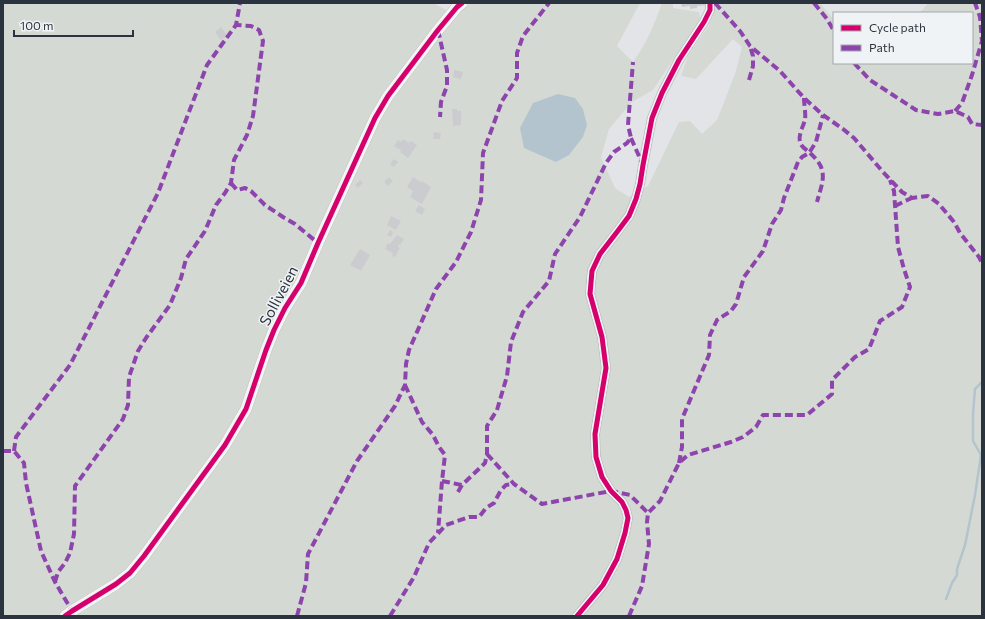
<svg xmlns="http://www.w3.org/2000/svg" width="985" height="619" viewBox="0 0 985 619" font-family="Commissioner,sans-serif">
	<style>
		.green { fill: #d4dad3 }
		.water { fill: #b4c4ce }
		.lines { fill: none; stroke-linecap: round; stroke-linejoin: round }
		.stream { stroke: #b4c4ce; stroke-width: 2.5 }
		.building { fill: #cacccf }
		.street-casing { stroke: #c1c2c5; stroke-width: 10 }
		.secondary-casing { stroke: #c1c2c5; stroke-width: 12 }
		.street { stroke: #f1f2f4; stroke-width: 8 }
		.secondary { stroke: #f6f6f6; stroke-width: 11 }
		.quiet { stroke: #8e44ad; stroke-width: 4; stroke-dasharray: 8 4; stroke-linecap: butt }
		.cycleway-casing { stroke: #f0f3f5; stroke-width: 8 }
		.cycleway { stroke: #d6006c; stroke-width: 5 }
		.labels { text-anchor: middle; stroke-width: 3; stroke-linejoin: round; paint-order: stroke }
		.street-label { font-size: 15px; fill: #2b343e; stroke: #f0f3f5 }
	</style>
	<rect width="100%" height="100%" fill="#e2e4e7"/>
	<path class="green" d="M3 3H433L456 15 471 3H640L617 46 633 62C647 42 654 26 662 3H673V8L699 12 700 19 653 90 632 102 609 129 601 157 615 188 629 197 648 186 679 122 690 121 702 134 717 120 735 74 742 47 733 39 696 79 681 76 688 56 708 27 717 5 716 3H820L834 20V63H972V13H920L928 3H982V616H3Z"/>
	<path class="water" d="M558 94 575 98 583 109 587 125 583 137 569 155 556 162 524 148 520 128 533 103Z"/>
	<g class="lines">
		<path class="stream" d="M946 599 952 583 957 575V569L965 545 975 495 981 455 973 441V414L975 389 982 382"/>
	</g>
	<g class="building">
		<path d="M681 3H707L708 5 697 6V8L690 9V6L682 7Z"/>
		<path d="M221 27 227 35 221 40 215 32Z"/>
		<path d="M454 70 463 72 461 79 453 77Z"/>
		<path d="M452 109H457V111H461V125L453 126Z"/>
		<path d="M434 132 441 133 440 139H433Z"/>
		<path d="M403 139 409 143 411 141 417 145 408 158 400 152 401 150 394 146 398 140 401 142Z"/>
		<path d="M394 159 398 162 394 167 390 164Z"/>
		<path d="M389 177 393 181 388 186 384 182Z"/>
		<path d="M413 177 419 181 422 182V181L431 187 422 204 410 197 413 191 407 187Z"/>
		<path d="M360 180 363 183 358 188 355 185Z"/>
		<path d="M419 205 425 209 422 215 415 211Z"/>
		<path d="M391 216 401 221 396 230 387 225Z"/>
		<path d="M390 230 393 232 391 237 387 235Z"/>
		<path d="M397 235 404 239 400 245 399 244 398 247 400 248 395 257 392 256 393 253 385 249 388 243 390 244Z"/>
		<path d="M360 249 370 255 361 271 350 265Z"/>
	</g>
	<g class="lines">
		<g class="street-casing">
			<path id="street" d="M577 616 603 585 617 559 625 533 628 518 626 510 622 502 611 491 602 477 596 457 595 434 606 368 602 337 590 294 592 271 600 254 617 232 629 216 636 199 640 184 643 165 652 118 662 93 679 60 704 22 710 10V3"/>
		</g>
		<g class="secondary-casing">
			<path id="secondary" d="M65 616 72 611 116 584 130 573 144 556 225 445 246 409 266 350 274 330 285 308 301 283 318 243 375 118 388 96 438 30 457 7 462 3"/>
		</g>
		<use href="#street" class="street"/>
		<use href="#secondary" class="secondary"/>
		<g class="quiet">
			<path d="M715 3 740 31 750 46 780 71 804 98 823 115 843 129 854 138 883 172 902 192 912 198 928 196 939 204 954 222 960 233 979 257 982 263"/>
			<path d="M814 3 827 19 834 31"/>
			<path d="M438 30 447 70V86L441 102 440 117"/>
			<path d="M854 63 870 80 916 110 938 114 955 111 968 117 972 124 982 125"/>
			<path d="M749 80 753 66V56L750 46"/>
			<path d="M804 98C804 105 806 114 805 120 803 127 798 135 800 142 801 147 807 150 810 153 829 170 823 180 817 202"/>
			<path d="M955 111 962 103 972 75 982 41 980 17 975 3"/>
			<path d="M631 138 642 163"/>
			<path d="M231 183 237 190 245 188 251 191 265 205 283 217 295 224 318 243"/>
			<path d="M895 206 905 201 912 198"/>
			<path d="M405 385 422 422 433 435 439 447 445 455 442 481 438 533"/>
			<path d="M3 451H14L24 463 26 483 41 551 55 582 72 611V615"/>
			<path d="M14 451 16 437 70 365 158 193 207 65 236 25 240 3"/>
			<path d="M487 454 514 484 542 504 611 491 630 495 648 513"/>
			<path d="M679 463 682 447V419L709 355 710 335 717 320 731 311 736 304 744 277 763 251 772 224 781 210 784 198 798 162 802 157 809 153 816 142 823 115"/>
			<path d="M442 481 462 485"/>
			<path d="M458 492 462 485 485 463 487 454V426L497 410 507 376 511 342 523 312 549 281 555 254 580 217 606 163 614 152 627 143 631 138 628 125 633 62"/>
			<path d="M55 582 58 572 65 563 70 553 74 534 75 486 123 419 128 405 129 377 138 351 146 338 170 305 181 278 186 259 205 231 216 205 225 193 231 183 234 160 247 135 253 116 263 41 259 30 251 26 236 25"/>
			<path d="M297 616 306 583 308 554 357 461 395 406 405 385 406 364 409 350 436 289 456 262 471 232 481 200 483 153 502 101 517 78V53L523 36 549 3"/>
			<path d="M390 616 414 577 429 543 446 525 469 517H479L486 508 494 503 501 490 506 485 514 484"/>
			<path d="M629 616 642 586 649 544 647 522 648 513 660 501 679 463 688 455 731 442 743 437 756 427 763 415H807L832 394V380L855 357 869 349 880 321 902 307 910 287 904 269 898 247 894 191 890 180"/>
		</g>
		<g class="cycleway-casing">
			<g id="cycleway">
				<path d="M65 616 72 611 116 584 130 573 144 556 225 445 246 409 266 350 274 330 285 308 301 283 318 243 375 118 388 96 438 30 457 7 462 3"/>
				<path d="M577 616 603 585 617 559 625 533 628 518 626 510 622 502 611 491 602 477 596 457 595 434 606 368 602 337 590 294 592 271 600 254 617 232 629 216 636 199 640 184 643 165 652 118 662 93 679 60 704 22 710 10V3"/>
			</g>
		</g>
		<use href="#cycleway" class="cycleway"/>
	</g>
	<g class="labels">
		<g class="street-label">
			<text transform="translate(279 296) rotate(-62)" y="5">Solliveien</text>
		</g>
	</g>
	<rect width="985" height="619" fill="none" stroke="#2b343e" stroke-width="8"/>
	<rect x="833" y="12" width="140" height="52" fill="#f0f3f5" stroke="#a1a7ac"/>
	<rect x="841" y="25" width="20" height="6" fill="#d6006c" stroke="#a1a7ac"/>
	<text x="869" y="32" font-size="12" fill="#2b343e">Cycle path</text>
	<rect x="841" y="45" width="20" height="6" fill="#8e44ad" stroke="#a1a7ac"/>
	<text x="869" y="52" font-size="12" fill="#2b343e">Path</text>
	<path d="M14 30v6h119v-6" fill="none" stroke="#2b343e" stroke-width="2"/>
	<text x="20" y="30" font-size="12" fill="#2b343e" stroke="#f0f3f5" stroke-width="3" paint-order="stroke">100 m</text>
</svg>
